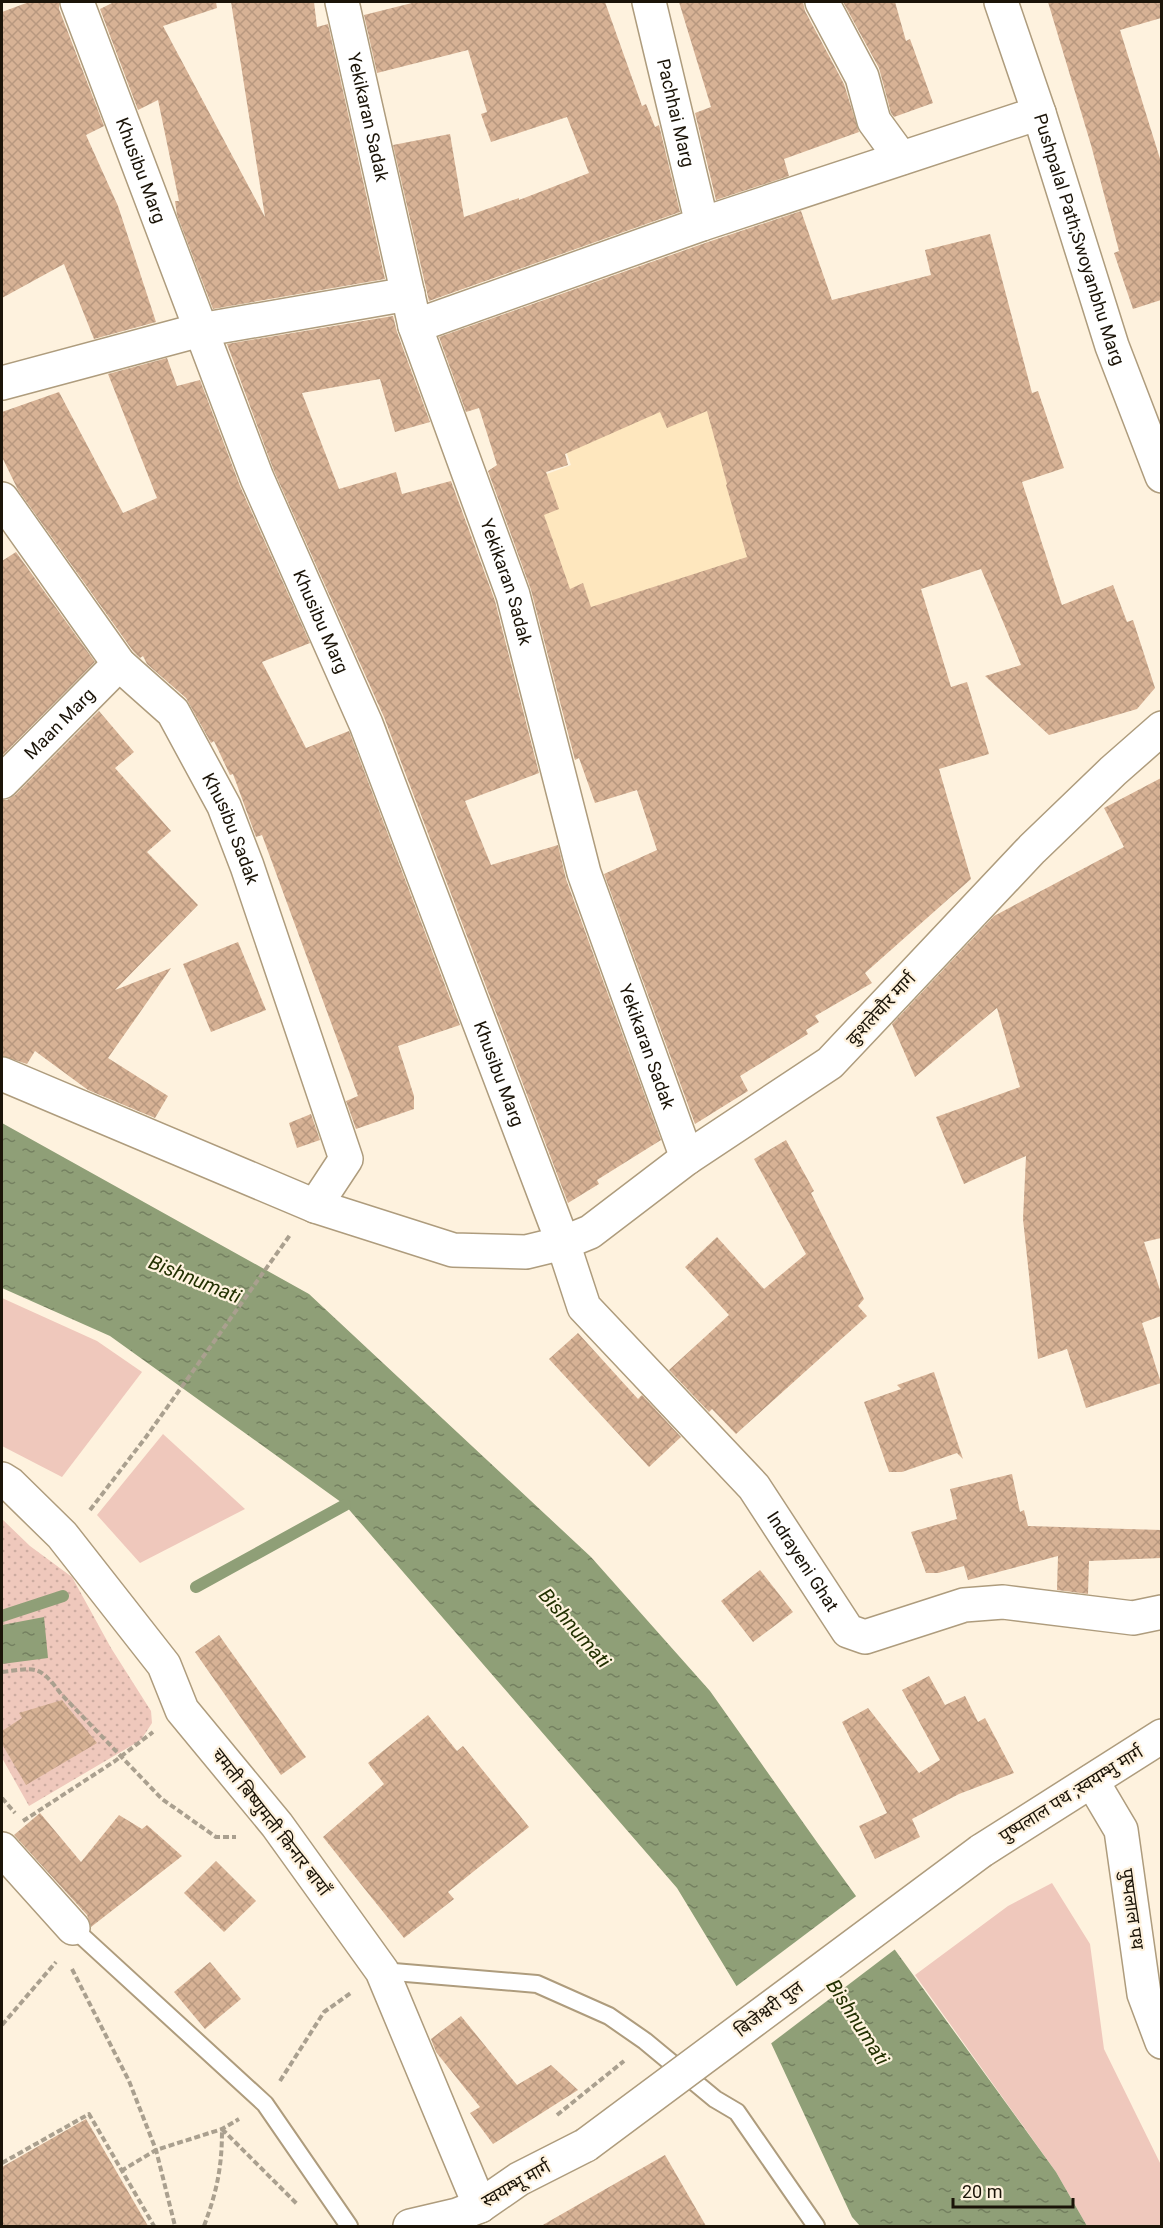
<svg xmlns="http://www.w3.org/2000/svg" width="1163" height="2228" viewBox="0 0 1163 2228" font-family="Roboto,'Noto Sans Devanagari',sans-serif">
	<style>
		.built { fill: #fee7be }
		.grass { fill: #efc8bc }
		.park { fill: url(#park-dots) }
		.water { fill: url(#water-ripples) }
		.pier { fill: #fef2de }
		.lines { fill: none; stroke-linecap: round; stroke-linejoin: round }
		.stream { stroke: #8f9f77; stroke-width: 12 }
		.building { fill: url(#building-cross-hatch); fill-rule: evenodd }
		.service-casing { stroke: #ae9c7d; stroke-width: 20 }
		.minor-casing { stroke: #ae9c7d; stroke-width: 36 }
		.tertiary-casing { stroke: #ae9c7d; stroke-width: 36 }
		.secondary-casing { stroke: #ae9c7d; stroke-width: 36 }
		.path { stroke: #aaa08f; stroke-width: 4; stroke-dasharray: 6 3; stroke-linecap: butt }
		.service { stroke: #fff; stroke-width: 16 }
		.minor { stroke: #fff; stroke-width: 33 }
		.tertiary { stroke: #fff; stroke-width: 33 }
		.secondary { stroke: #fff; stroke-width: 33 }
		.secondary-bridge-casing { stroke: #ae9c7d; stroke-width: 36; stroke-linecap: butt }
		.secondary-bridge { stroke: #fff; stroke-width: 33 }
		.labels { text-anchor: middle; stroke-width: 4.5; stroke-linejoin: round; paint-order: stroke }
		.street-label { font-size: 18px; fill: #1b1408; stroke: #fef2de }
		.water-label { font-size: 20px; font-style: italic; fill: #223001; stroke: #fef2de }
	</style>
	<defs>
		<pattern id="park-dots" width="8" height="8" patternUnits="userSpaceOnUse" patternTransform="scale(1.5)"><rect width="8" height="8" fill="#efc8bc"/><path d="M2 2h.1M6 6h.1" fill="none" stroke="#ccaba0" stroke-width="1.8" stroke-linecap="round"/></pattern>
		<pattern id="water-ripples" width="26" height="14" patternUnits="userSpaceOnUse" patternTransform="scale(1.5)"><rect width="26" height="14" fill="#8f9f77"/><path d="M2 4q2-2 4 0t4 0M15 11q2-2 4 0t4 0" fill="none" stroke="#748060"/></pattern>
		<pattern id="building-cross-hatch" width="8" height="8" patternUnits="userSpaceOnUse" patternTransform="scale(1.5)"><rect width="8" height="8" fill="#d7b295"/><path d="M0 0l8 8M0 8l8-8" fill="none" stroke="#b8987f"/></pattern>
	</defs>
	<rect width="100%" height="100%" fill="#fef2de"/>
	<path class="built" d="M632 301 865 599 558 642 504 490 571 465 559 432Z"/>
	<g class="grass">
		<path d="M2 1298 97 1341 142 1372 62 1477 2 1446Z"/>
		<path d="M163 1434 245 1509 140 1563 97 1515Z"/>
		<path d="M1052 1883 1090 1944 1104 2049 1161 2165V2226H1087L1056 2172 915 1975 1008 1906Z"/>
	</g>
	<path class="park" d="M2 1519 30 1546 72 1577 111 1648 151 1711 152 1723 141 1740 29 1806 2 1758Z"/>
	<g class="water">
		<path d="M2 1123 309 1294 591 1557 710 1691 819 1845 1056 2172 1087 2226H860L852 2217 771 2043 677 1888 345 1505 110 1336 2 1288Z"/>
		<path d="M44 1617 48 1658 2 1664V1625Z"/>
	</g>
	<path class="pier" d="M859 1894 898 1947 769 2045 734 1988Z"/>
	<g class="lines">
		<g class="stream">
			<path d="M196 1587 345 1505"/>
			<path d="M2 1616 63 1596"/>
		</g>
	</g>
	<g class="building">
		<path d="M29 2H59V9L104 126 86 135 118 206 156 322 94 339 64 264 2 298V12Z"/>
		<path d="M114 2H216L217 8 163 26 265 217 231 2H314L317 27 328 24 385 279 213 309 177 215 175 201H179L158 100 138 110 100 9Z"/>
		<path d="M416 2H605L642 106 646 104 655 127 659 125 680 212 429 301 393 145 450 134 464 217 519 198V200L589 173 567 117 491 142 481 114 487 112 468 50 377 73 364 15Z"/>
		<path d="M679 2H803L805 11 844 84 859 132 784 159 789 176 716 200 695 113 711 107Z"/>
		<path d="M843 2H895L906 41 910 39 933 103 894 117 891 113 879 68Z"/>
		<path d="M1048 2H1161V18L1120 30 1161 162V300L1133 309 1114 253 1119 251 1091 145Z"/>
		<path d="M801 211 832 300 931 275 925 250 990 234 1032 393 1038 391 1064 468 1022 482 1062 605 1113 585 1127 622 1133 620 1155 688 1137 709 1049 735 985 676 1021 665 981 569 921 589 951 687 967 682 989 754 939 769 971 879 865 973 872 983 815 1016 819 1022 806 1030 808 1034 740 1076 748 1091 695 1124 604 874 657 850 637 790 595 803 579 758 575 760 531 590 488 471 497 465 479 408 466 412 439 337 708 242ZM707 411 727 484 726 485 747 557 591 607 583 583 570 589 544 515 559 509 546 472 568 465 565 454 660 412 667 428Z"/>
		<path d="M393 316 397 332 430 422 395 432 380 379 302 393 339 489 396 472 402 494 451 481 495 601 539 773 465 801 491 865 558 845 566 879 661 1140 597 1180 599 1184 568 1203 384 717 274 471 227 344Z"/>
		<path d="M167 358 177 386 200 380 240 486 310 643 262 662 306 748 349 731 460 1025 398 1046 414 1096V1109L356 1129 346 1101 358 1096 262 835 256 837 233 774 230 775 214 741 211 743 186 698 147 664 143 656 140 658 133 651 18 490 2 457V412L59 392 123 513 157 498 108 374Z"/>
		<path d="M16 552 95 662 2 756V561Z"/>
		<path d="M99 711 134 752 115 768 171 831 147 852 198 905 115 990 171 968 108 1058 168 1096 155 1118 88 1090 35 1051 27 1064 2 1056V800H7L15 795Z"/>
		<path d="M1161 778V1238L1144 1242 1161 1293V1316L1142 1323 1161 1383 1086 1408 1067 1349 1038 1359 1023 1219 1026 1156 964 1184 936 1117 1020 1087 997 1008 915 1077 892 1024 994 916 1124 847 1104 808Z"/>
		<path d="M238 942 266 1010 211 1032 183 964Z"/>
		<path d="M311 1114 320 1140 297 1148 289 1123Z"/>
		<path d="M786 1140 814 1191 811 1193 864 1299 858 1306 867 1316 736 1434 712 1409 709 1412 669 1370 729 1315 685 1267 717 1237 764 1289 806 1254 754 1159Z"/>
		<path d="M578 1333 638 1399 642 1395 681 1437 649 1467 549 1359Z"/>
		<path d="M934 1372 963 1459 957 1453 902 1472H889L864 1402 901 1389 897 1385Z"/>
		<path d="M1012 1474 1020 1512 1024 1510 1028 1526 1161 1530V1558L1089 1561 1088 1594 1057 1590 1058 1556 968 1580 964 1566 938 1573H926L911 1532 957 1519 950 1489Z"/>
		<path d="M760 1570 793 1612 753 1642 721 1601Z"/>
		<path d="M219 1635 306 1757 281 1775 195 1652Z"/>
		<path d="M929 1676 945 1705 965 1696 978 1722 985 1718 1014 1773 959 1794 912 1819 920 1837 875 1859 859 1826 887 1813 842 1722 868 1708 919 1773 940 1760 902 1690Z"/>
		<path d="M62 1700 97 1743 26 1785 2 1744V1731L22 1718 19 1713Z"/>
		<path d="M428 1715 457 1751 463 1746 529 1827 448 1892 454 1899 404 1938 323 1837 384 1784 368 1763Z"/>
		<path d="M40 1813 81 1862 119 1815 142 1829 147 1825 182 1856 91 1927 87 1915 14 1835Z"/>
		<path d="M216 1861 256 1901 224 1932 184 1893Z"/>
		<path d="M210 1962 241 1999 205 2029 174 1992Z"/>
		<path d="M461 2016 517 2085 551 2065 578 2090 493 2144 470 2113 480 2107 436 2052 431 2039Z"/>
		<path d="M86 2119 148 2226H2V2167Z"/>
		<path d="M665 2155 706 2226H541Z"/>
	</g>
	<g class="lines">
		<g class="service-casing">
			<g id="service">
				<path d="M73 1928 265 2104 349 2226"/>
				<path d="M382 1971 537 1984 609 2016 645 2041 715 2099 737 2112 816 2226"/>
			</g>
		</g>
		<g class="minor-casing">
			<g id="minor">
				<path id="s1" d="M77 2 257 478 366 724 563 1243 584 1307 754 1487 848 1631 865 1637 964 1605 1003 1602 1133 1618 1162 1612"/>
				<path id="s2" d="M342 2 415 326 513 595 584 873 687 1158"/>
				<path id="s3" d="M649 2 702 224"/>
				<path d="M822 2 862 77 874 121 901 158"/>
				<path d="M415 326 702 224 1039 113"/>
				<path d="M2 383 200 330 408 294"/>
				<path id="s4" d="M2 499 119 664 173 712 224 806 247 866 346 1159 315 1206"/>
				<path id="s5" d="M2 782 119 664"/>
				<path d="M2 1849 73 1928"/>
			</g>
		</g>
		<g class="tertiary-casing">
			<path id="tertiary" d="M2 1479 10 1484 62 1535 164 1665 182 1710 277 1825 382 1971 480 2206"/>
		</g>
		<g class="secondary-casing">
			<g id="secondary">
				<path id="s6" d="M1001 2 1039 113 1112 346 1162 476"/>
				<path d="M2 1074 315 1206 453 1250 526 1252 563 1243 590 1232 687 1158 830 1063 1032 849 1113 771 1162 728"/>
				<path d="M1092 1781 1121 1830 1144 1994 1162 2042"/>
				<path d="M981 1851 1162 1736"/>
				<path d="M410 2226 457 2215 480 2206 519 2179 586 2145"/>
			</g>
		</g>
		<g class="path">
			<path d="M90 1510 146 1437 290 1235"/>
			<path d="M2 1672C36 1668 39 1664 61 1694L162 1799 216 1837H236"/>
			<path d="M2 1798 15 1813"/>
			<path d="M23 1821 115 1761 153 1732"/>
			<path d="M72 1969 129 2081 156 2150 175 2226"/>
			<path d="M2 2025 56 1962"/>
			<path d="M280 2081 324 2012 352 1992"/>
			<path d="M557 2115 624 2061"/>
			<path d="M222 2129 297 2204"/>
			<path d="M2 2163 89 2114 154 2226"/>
			<path d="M121 2171 156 2150 222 2129 239 2119"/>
			<path d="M204 2226C217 2191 222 2167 222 2130"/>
		</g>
		<use href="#service" class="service"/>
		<use href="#minor" class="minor"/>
		<use href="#tertiary" class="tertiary"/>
		<use href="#secondary" class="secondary"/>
		<g class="secondary-bridge-casing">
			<path id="secondary-bridge" d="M586 2145 981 1851"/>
		</g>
		<use href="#secondary-bridge" class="secondary-bridge"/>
	</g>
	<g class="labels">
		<g class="street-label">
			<text dy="6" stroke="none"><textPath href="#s3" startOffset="114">Pachhai Marg</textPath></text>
			<text dy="6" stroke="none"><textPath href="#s2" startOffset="118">Yekikaran Sadak</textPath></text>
			<text dy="6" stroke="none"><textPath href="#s1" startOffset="180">Khusibu Marg</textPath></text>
			<text dy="6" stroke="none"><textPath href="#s6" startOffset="250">Pushpalal Path;Swoyanbhu Marg</textPath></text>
			<text dy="6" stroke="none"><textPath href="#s2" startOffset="604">Yekikaran Sadak</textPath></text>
			<text dy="6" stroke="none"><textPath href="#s1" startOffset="666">Khusibu Marg</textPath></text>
			<text dy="6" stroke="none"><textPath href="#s5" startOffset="82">Maan Marg</textPath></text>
			<text dy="6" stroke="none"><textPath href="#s4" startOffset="405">Khusibu Sadak</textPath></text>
			<text transform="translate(881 1009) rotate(-47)" y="6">कुशलेचौर मार्ग</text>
			<text dy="6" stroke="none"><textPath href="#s2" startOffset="1090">Yekikaran Sadak</textPath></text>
			<text dy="6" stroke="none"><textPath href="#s1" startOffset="1152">Khusibu Marg</textPath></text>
			<text dy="6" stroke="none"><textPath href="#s1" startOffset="1737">Indrayeni Ghat</textPath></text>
			<text transform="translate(1071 1794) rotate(-32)" y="6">पुष्पलाल पथ ;स्वयम्भु मार्ग</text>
			<text transform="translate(271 1822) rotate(52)" y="6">चमती बिष्णुमती किनार बायाँ</text>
			<text transform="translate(1132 1909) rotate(82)" y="6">पुष्पलाल पथ</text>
			<text transform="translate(769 2009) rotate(-37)" y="6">बिजेश्वरी पुल</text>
			<text transform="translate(516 2184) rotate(-30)" y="6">स्वयम्भू मार्ग</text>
		</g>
		<g class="water-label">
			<text transform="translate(195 1279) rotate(22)" y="7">Bishnumati</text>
			<text transform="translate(575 1628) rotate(49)" y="7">Bishnumati</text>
			<text transform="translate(858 2022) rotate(57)" y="7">Bishnumati</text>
		</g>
	</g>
	<rect width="1163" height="2228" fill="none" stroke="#1b1408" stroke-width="6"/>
	<path d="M953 2198v9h120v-9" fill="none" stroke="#1b1408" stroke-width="3"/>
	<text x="962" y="2198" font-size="18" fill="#1b1408" stroke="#fef2de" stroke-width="4.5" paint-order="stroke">20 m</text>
</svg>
